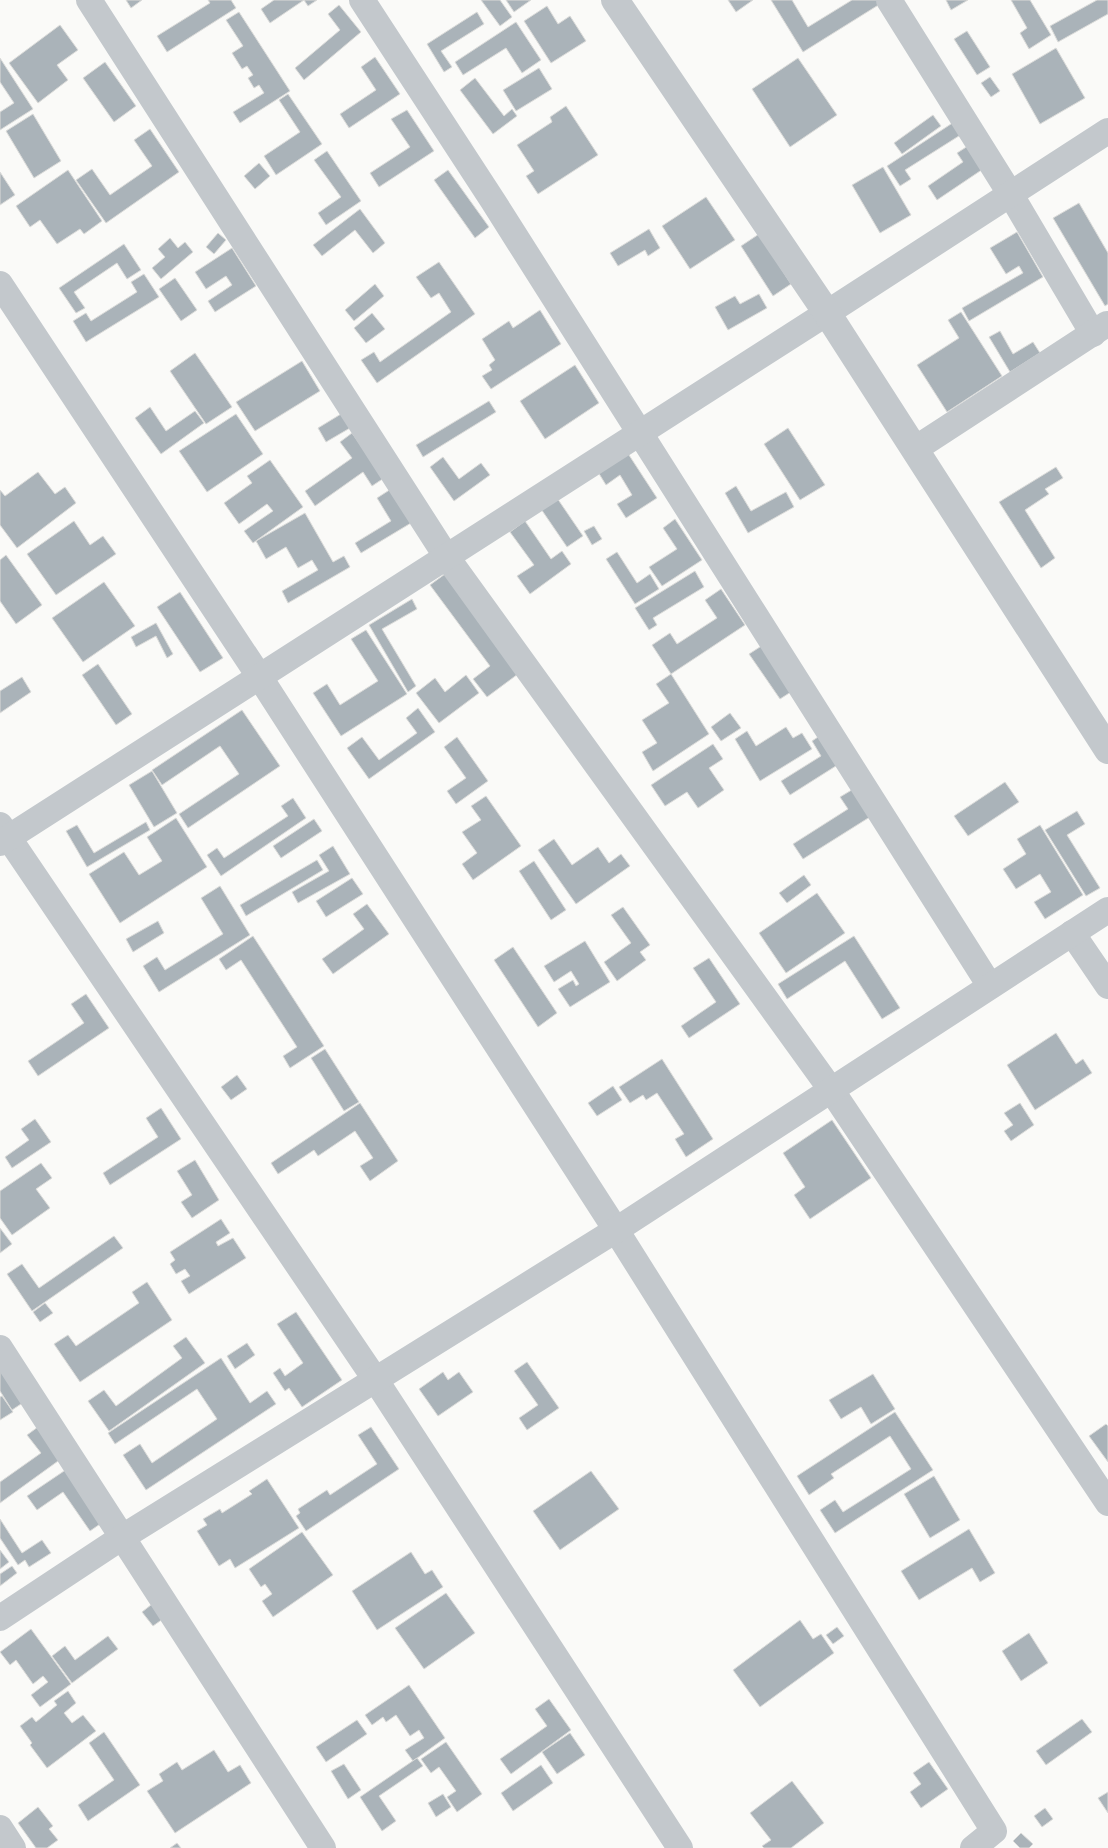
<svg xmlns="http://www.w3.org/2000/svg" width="1108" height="1848" viewBox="0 0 1108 1848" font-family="'Fira Sans Condensed',sans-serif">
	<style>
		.building { fill: #aab3b9; stroke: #dcdcda }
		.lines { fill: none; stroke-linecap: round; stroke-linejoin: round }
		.minor { stroke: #c3c8cc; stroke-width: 26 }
		.tertiary { stroke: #c3c8cc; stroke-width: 28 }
	</style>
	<rect width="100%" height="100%" fill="#fafaf8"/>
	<g class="building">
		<path d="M126 0H142L131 8Z"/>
		<path d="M208 0H231L236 8 167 52 157 36 210 3Z"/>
		<path d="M274 0H317L308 6 304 0 270 23 261 9Z"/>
		<path d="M481 0H500L512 17 500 26Z"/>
		<path d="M506 0H531L514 12Z"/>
		<path d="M728 0H753L736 12Z"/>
		<path d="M771 0H792L808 27 852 0H877L880 4 803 52Z"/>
		<path d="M946 0H968L951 10Z"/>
		<path d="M1011 0H1030L1051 35 1029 49 1020 33 1027 28Z"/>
		<path d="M1097 0H1108V14L1058 42 1050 26Z"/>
		<path d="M339 5 361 32 304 80 295 68 340 30 328 14Z"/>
		<path d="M547 6 558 24 570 16 586 41 551 63 524 21Z"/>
		<path d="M239 12 290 91 240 123 233 112 264 93 259 85 254 88 248 78 253 75 247 66 242 69 232 53 243 46 226 20Z"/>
		<path d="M477 12 484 24 441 51 452 67 444 72 427 44Z"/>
		<path d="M516 22 541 60 522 73 506 48 463 75 455 62Z"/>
		<path d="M60 25 78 50 57 65 68 80 38 103 9 63Z"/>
		<path d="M967 31 990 67 977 75 954 39Z"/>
		<path d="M1056 48 1085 98 1040 124 1012 74Z"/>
		<path d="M375 57 400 94 349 128 340 114 376 90 361 67Z"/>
		<path d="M0 58 33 109 0 130V112L14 103 0 82Z"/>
		<path d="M798 58 837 115 790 147 752 89Z"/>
		<path d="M105 62 136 106 114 122 83 78Z"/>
		<path d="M539 68 552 89 516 111 503 90Z"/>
		<path d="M990 77 1000 91 991 97 981 83Z"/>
		<path d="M475 78 504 116 512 109 517 116 493 134 460 90Z"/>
		<path d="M288 94 322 144 276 175 264 156 300 132 279 100Z"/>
		<path d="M566 106 598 155 538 194 526 176 534 171 517 145 552 122 550 117Z"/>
		<path d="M407 110 434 151 379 187 370 173 410 147 391 119Z"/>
		<path d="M33 114 61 161 34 178 6 131Z"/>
		<path d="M933 115 941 126 902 154 894 143Z"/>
		<path d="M954 122 962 134 905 170 911 179 900 186 887 166Z"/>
		<path d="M150 129 179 172 106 223 76 180 92 169 110 195 152 166 134 140Z"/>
		<path d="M971 144 986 167 937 200 928 186 963 162 957 153Z"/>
		<path d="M327 151 361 201 326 225 318 213 341 197 314 160Z"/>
		<path d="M259 163 270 176 255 189 244 176Z"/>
		<path d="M883 167 911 215 880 233 852 185Z"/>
		<path d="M68 170 102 221 84 234 80 229 57 244 40 220 30 227 16 206Z"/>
		<path d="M448 170 489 227 475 238 434 180Z"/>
		<path d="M0 172 15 195 0 205Z"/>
		<path d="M706 197 735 240 690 269 662 226Z"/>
		<path d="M1079 203 1108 253V304L1105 306 1053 218Z"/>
		<path d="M360 209 385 243 373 253 355 230 322 256 313 245Z"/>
		<path d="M649 229 660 248 648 256 645 250 618 266 610 253Z"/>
		<path d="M1017 232 1043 277 969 321 962 308 1023 273 1019 266 1006 274 990 248Z"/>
		<path d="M218 233 226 240 214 254 206 247Z"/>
		<path d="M759 234 791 284 773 296 741 246Z"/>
		<path d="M170 238 178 248 185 242 193 252 161 279 152 268 165 257 158 249Z"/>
		<path d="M124 244 141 270 127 279 117 263 74 292 85 308 76 313 59 288Z"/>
		<path d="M232 248 256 286 215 312 208 301 232 285 226 276 206 289 195 272Z"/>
		<path d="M439 262 475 314 377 383 361 360 374 352 380 362 451 312 439 293 431 298 416 277Z"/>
		<path d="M144 274 159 297 86 342 73 321 86 313 91 321 137 292 131 282Z"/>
		<path d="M175 278 197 310 181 321 159 289Z"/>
		<path d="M375 284 384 296 354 321 345 310Z"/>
		<path d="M759 294 767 308 728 330 715 307 735 296 740 304Z"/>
		<path d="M540 310 561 344 491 389 482 376 492 370 489 365 495 360 482 339 509 321 513 328Z"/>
		<path d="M961 312 1002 376 947 412 917 365 959 338 948 320Z"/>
		<path d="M372 313 385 329 366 343 354 328Z"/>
		<path d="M1000 331 1013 354 1033 342 1040 353 1010 372 989 337Z"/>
		<path d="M195 353 232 407 206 424 170 371Z"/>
		<path d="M302 361 320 391 255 431 236 402Z"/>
		<path d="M575 365 599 403 545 439 520 401Z"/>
		<path d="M489 401 496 412 423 457 416 445Z"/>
		<path d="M150 407 166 431 195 411 204 423 161 454 135 418Z"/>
		<path d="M236 414 263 454 207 492 179 451Z"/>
		<path d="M341 414 350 428 326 442 318 428Z"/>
		<path d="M788 428 825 485 800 500 764 444Z"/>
		<path d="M352 433 384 478 372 486 363 472 315 506 305 491 352 458 340 442Z"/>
		<path d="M627 452 657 498 626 518 617 504 632 495 620 475 606 485 598 472Z"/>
		<path d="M443 457 459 479 481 463 490 475 454 501 430 467Z"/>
		<path d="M270 460 303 507 253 543 244 531 273 511 267 504 239 524 224 503 252 483 247 476Z"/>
		<path d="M1056 467 1063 478 1045 489 1049 494 1025 510 1055 558 1041 568 999 502Z"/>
		<path d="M38 472 55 494 65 487 76 503 17 548 0 525V490L5 496Z"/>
		<path d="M736 486 751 511 786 492 794 507 748 533 725 493Z"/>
		<path d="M391 489 411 523 361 553 355 543 391 521 377 498Z"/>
		<path d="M555 495 583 536 567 547 539 506Z"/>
		<path d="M305 513 333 562 344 556 350 567 288 603 282 591 318 570 312 560 298 568 286 547 266 559 256 541Z"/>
		<path d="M675 519 702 560 662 586 649 567 677 549 663 528Z"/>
		<path d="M74 521 90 545 103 536 116 554 56 595 27 554Z"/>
		<path d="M525 521 551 559 562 551 571 564 530 594 517 576 534 565 510 532Z"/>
		<path d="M594 526 602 539 592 545 584 531Z"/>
		<path d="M617 552 637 583 650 574 659 589 635 604 606 559Z"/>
		<path d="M6 555 42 605 16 624 0 601V560Z"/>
		<path d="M695 571 704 587 653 618 657 625 649 630 635 608Z"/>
		<path d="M445 574 518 674 487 697 473 679 490 666 430 585Z"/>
		<path d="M104 582 135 626 83 662 52 618Z"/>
		<path d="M721 589 745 625 671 674 652 645 670 633 677 644 717 618 705 600Z"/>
		<path d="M180 592 223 658 200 672 157 607Z"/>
		<path d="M412 599 417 609 382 629 416 686 408 692 369 625Z"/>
		<path d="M156 623 173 654 167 658 156 636 136 647 131 637Z"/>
		<path d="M366 630 407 694 341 736 313 693 327 684 340 705 378 681 351 639Z"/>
		<path d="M763 645 794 690 780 699 749 654Z"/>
		<path d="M98 664 132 714 116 725 82 675Z"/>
		<path d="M671 674 709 734 653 771 642 752 657 743 642 720 669 703 656 684Z"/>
		<path d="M466 675 479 693 439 723 416 693 435 678 445 692Z"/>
		<path d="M22 677 31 692 0 713V691Z"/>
		<path d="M418 708 435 732 369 779 347 748 362 737 379 760 417 733 406 718Z"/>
		<path d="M242 710 280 766 188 828 179 814 239 774 220 746 162 785 152 770Z"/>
		<path d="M730 713 741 728 721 741 711 727Z"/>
		<path d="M786 727 793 738 802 733 812 749 760 781 735 739 747 731 756 746Z"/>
		<path d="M821 735 839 764 790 795 781 781 821 756 812 741Z"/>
		<path d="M457 737 488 781 456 804 447 791 466 778 444 747Z"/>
		<path d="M713 744 723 759 709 768 724 790 698 808 687 792 665 806 651 785Z"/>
		<path d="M152 771 177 813 154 827 129 785Z"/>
		<path d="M1005 782 1019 802 968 836 954 816Z"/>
		<path d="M855 788 873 815 803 859 793 844 848 809 840 797Z"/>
		<path d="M486 796 521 846 473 880 462 864 477 853 462 832 481 820 471 806Z"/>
		<path d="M293 798 306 818 221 876 207 855 217 848 224 858 288 816 281 806Z"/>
		<path d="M1077 811 1085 824 1067 835 1100 888 1086 896 1045 830Z"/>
		<path d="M176 818 207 867 120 923 89 874 124 852 139 875 162 861 147 837Z"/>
		<path d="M314 819 322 831 281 858 273 846Z"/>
		<path d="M146 822 150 830 87 867 66 831 77 825 94 853Z"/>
		<path d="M1040 825 1083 895 1045 919 1034 902 1051 892 1040 874 1016 889 1003 869 1026 854 1017 839Z"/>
		<path d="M554 839 572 865 598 847 609 863 621 854 630 866 576 904 538 850Z"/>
		<path d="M333 846 350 874 298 903 292 892 329 871 319 855Z"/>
		<path d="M317 860 323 870 246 916 240 905Z"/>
		<path d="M534 861 566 910 551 920 519 871Z"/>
		<path d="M804 875 811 885 787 903 779 893Z"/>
		<path d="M352 878 363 894 326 917 316 901Z"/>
		<path d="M220 886 250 935 159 992 143 966 157 957 165 970 223 934 201 898Z"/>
		<path d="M817 893 845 933 786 973 759 933Z"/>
		<path d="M367 904 389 934 333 974 322 959 364 929 353 914Z"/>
		<path d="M623 907 650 945 640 952 646 960 617 981 604 962 631 943 611 915Z"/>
		<path d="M158 921 164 933 133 952 126 939Z"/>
		<path d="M253 936 324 1046 290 1068 283 1056 297 1047 241 960 226 970 219 959Z"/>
		<path d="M854 936 900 1008 882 1019 845 961 787 999 778 984Z"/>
		<path d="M585 941 610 982 570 1007 558 989 573 980 576 986 579 984 571 971 554 982 544 966Z"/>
		<path d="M513 947 557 1013 538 1027 494 960Z"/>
		<path d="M709 958 740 1004 689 1038 681 1026 716 1002 693 968Z"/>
		<path d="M86 994 109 1028 38 1076 28 1061 84 1023 71 1004Z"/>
		<path d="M1056 1033 1076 1064 1083 1059 1092 1073 1035 1110 1007 1065Z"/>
		<path d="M325 1049 359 1102 344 1111 311 1058Z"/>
		<path d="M662 1059 713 1139 686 1157 675 1139 684 1134 657 1093 646 1100 643 1095 630 1103 619 1087Z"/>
		<path d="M237 1075 247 1089 231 1100 221 1087Z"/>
		<path d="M613 1086 622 1100 597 1116 588 1103Z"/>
		<path d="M360 1103 398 1161 370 1181 360 1166 373 1158 355 1131 318 1156 314 1150 278 1174 271 1163Z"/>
		<path d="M1020 1103 1034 1125 1011 1141 1004 1131 1013 1125 1004 1113Z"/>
		<path d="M161 1108 181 1139 110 1185 103 1173 158 1137 146 1118Z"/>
		<path d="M35 1119 51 1142 12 1168 5 1157 29 1140 21 1129Z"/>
		<path d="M832 1120 871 1178 810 1219 794 1195 805 1187 783 1153Z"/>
		<path d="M195 1160 219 1200 192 1218 181 1202 192 1195 177 1171Z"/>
		<path d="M41 1163 52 1178 36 1189 50 1208 12 1235 0 1218V1191Z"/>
		<path d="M221 1219 230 1233 216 1242 218 1246 233 1238 246 1258 189 1294 181 1281 190 1276 185 1269 176 1274 170 1264 175 1260 170 1252Z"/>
		<path d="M0 1228 12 1244 0 1253Z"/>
		<path d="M114 1236 123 1248 32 1311 7 1274 22 1264 39 1288Z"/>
		<path d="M147 1282 172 1320 80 1382 54 1344 68 1335 76 1346 139 1303 132 1292Z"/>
		<path d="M45 1303 53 1313 40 1322 33 1312Z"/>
		<path d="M296 1312 342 1380 302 1407 289 1388 285 1391 273 1373 280 1368 285 1376 303 1363 277 1324Z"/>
		<path d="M186 1337 205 1363 109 1431 88 1401 104 1390 116 1406 182 1358 173 1346Z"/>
		<path d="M247 1343 255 1355 235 1369 227 1356Z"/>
		<path d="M0 1358 27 1400 12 1410 0 1391Z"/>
		<path d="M221 1358 250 1403 267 1391 276 1404 146 1490 123 1455 140 1444 152 1463 217 1419 197 1389 115 1444 108 1433Z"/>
		<path d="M527 1362 559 1408 527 1430 519 1418 538 1405 514 1371Z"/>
		<path d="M443 1372 448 1380 459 1372 473 1392 438 1416 419 1389Z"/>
		<path d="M873 1374 895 1409 871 1424 861 1407 841 1419 829 1400Z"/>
		<path d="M2 1396 13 1412 0 1420V1397Z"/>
		<path d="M895 1412 933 1470 835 1533 820 1510 835 1500 843 1512 911 1469 890 1436 831 1474 834 1478 809 1495 797 1476Z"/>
		<path d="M42 1424 65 1456 0 1503V1482L41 1453 27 1435Z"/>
		<path d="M1106 1424 1108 1426V1462L1089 1436Z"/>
		<path d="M371 1427 399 1469 306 1531 296 1516 300 1513 298 1509 327 1490 330 1495 377 1464 358 1435Z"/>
		<path d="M67 1469 103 1522 90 1531 63 1492 37 1510 27 1496Z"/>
		<path d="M591 1471 619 1509 560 1550 533 1511Z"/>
		<path d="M934 1476 960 1520 930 1538 904 1494Z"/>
		<path d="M267 1479 299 1528 235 1568 230 1559 219 1566 197 1531 207 1525 203 1519 220 1509 222 1513 252 1494 249 1491Z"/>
		<path d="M0 1519 22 1553 42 1540 51 1553 29 1567 25 1560 18 1565 0 1538Z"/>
		<path d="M969 1529 995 1573 980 1582 972 1568 919 1600 901 1571Z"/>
		<path d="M302 1532 333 1575 273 1617 262 1601 272 1594 265 1584 261 1587 249 1569Z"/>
		<path d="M0 1550 9 1562 0 1569Z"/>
		<path d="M411 1552 425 1574 432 1570 443 1587 377 1630 352 1591Z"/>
		<path d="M12 1566 17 1573 0 1586V1574Z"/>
		<path d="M446 1593 475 1633 424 1669 395 1628Z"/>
		<path d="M156 1601 167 1616 153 1626 142 1612Z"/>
		<path d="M800 1620 813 1639 821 1634 834 1653 760 1707 733 1670Z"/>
		<path d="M837 1627 844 1636 833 1644 826 1635Z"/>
		<path d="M31 1629 71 1684 40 1707 31 1695 48 1682 43 1676 33 1684 16 1660 10 1665 0 1652Z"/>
		<path d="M1029 1633 1048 1663 1021 1681 1002 1651Z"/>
		<path d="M108 1636 118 1649 72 1683 52 1656 65 1646 75 1660Z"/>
		<path d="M409 1685 445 1738 413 1761 405 1750 424 1738 419 1730 410 1736 396 1715 386 1722 383 1717 372 1725 365 1715Z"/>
		<path d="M68 1691 76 1703 64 1713 72 1723 83 1715 96 1731 47 1768 30 1745 32 1743 20 1726 32 1717 36 1722 57 1705 54 1701Z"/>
		<path d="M549 1699 571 1730 511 1774 500 1759 547 1726 535 1709Z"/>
		<path d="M1082 1719 1092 1732 1046 1765 1036 1751Z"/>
		<path d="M357 1720 367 1734 326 1762 316 1747Z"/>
		<path d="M104 1732 140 1785 88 1821 78 1805 114 1780 89 1743Z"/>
		<path d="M570 1733 585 1755 557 1774 542 1752Z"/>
		<path d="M446 1742 482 1794 457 1812 447 1797 456 1791 439 1767 431 1773 421 1759Z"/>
		<path d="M214 1750 228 1772 240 1765 251 1783 175 1833 147 1791 163 1781 159 1774 177 1762 182 1770Z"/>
		<path d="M417 1758 423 1766 379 1796 396 1821 382 1831 360 1797Z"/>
		<path d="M929 1762 948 1789 921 1808 910 1792 921 1784 913 1773Z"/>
		<path d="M344 1764 361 1790 348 1799 331 1771Z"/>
		<path d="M541 1765 553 1783 513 1811 501 1793Z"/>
		<path d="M792 1781 824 1823 791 1848H764L762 1846 771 1840 750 1813Z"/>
		<path d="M1108 1792V1813L1098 1798Z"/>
		<path d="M443 1794 451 1807 436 1817 428 1803Z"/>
		<path d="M38 1807 53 1826 49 1829 58 1840 47 1848H36L18 1823Z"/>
		<path d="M1045 1808 1053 1819 1042 1827 1034 1816Z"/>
		<path d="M1021 1833 1033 1844 1029 1848H1020L1013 1841Z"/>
		<path d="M177 1843 181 1848H170Z"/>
	</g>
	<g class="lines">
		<g class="minor">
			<path d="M89 0 446 556 832 1091 1108 1503"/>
			<path d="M362 0 493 201 990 986"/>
			<path d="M889 0 1011 195 1093 334"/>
			<path d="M0 284 259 676 616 1230 994 1831 973 1848"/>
			<path d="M915 449 1107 324"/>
			<path d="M0 825 375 1379 680 1848"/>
			<path d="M0 843 827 313 1108 131"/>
			<path d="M1072 933 1108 986"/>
			<path d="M0 1348 323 1848"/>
			<path d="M0 1618 121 1538 616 1230 1108 910"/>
			<path d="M0 1828 13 1848"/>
		</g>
		<path class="tertiary" d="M615 0 827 313 1108 750"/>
	</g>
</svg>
